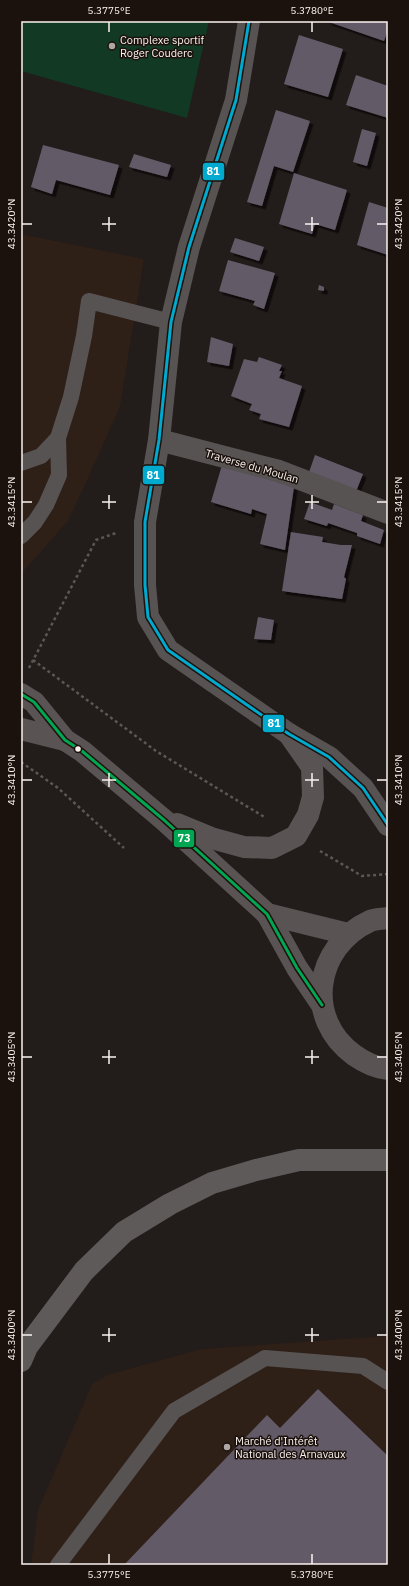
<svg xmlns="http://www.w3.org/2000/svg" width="409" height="1586" viewBox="0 0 409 1586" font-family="'IBM Plex Sans',sans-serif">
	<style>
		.built { fill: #2e1f17 }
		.green { fill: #113923 }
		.building { fill: #635a68; filter: url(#shadow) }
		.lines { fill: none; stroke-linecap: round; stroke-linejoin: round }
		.path { stroke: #5a5756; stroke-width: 2.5; stroke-dasharray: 3 3; stroke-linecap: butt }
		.service { stroke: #575353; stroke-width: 16 }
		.minor { stroke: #575353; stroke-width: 22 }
		.primary { stroke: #595353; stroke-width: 22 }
		.motorway { stroke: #5e5a5a; stroke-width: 22 }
		.bus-1-casing { stroke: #1c120d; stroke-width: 6 }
		.bus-2-casing { stroke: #1c120d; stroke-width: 6 }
		.bus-1 { stroke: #00a651; stroke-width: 3 }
		.bus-2 { stroke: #00a9ce; stroke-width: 3 }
		.ticks { fill: none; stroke: #faf2ef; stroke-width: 1.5 }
		.poi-dot { fill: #aea7a4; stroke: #1c120d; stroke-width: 1.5 }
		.bus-dot { fill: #faf2ef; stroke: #1c120d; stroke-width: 1.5 }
		.labels { text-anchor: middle; stroke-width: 3; stroke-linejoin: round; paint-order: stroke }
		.poi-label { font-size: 11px; fill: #faf2ef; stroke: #1c120d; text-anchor: start }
		.street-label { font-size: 11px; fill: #faf2ef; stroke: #1c120d }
		.line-badge { stroke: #1c120d; stroke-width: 1.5 }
		.badge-label { font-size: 11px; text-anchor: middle; font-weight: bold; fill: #fff }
		.neatline { fill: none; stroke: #faf2ef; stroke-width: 1.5 }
		.ticks-label { font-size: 10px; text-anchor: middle; fill: #faf2ef }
	</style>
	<defs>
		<filter id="shadow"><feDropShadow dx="3.5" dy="3.5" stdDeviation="0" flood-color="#0009"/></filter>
	</defs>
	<rect width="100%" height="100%" fill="#221c1a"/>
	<g class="built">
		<path d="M21 234 144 259 120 407 84 487 68 521 21 574Z"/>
		<path d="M388 1336V1565H31L38 1510 92 1384 107 1375 201 1349Z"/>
	</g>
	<path class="green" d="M21 21H209L187 118 21 71Z"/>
	<g class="building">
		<path d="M326 21H388V30L384 41Z"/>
		<path d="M299 35 343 49 328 97 284 84Z"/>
		<path d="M356 75 388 86V118L346 105Z"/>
		<path d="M276 110 310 121 293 172 274 166 262 206 247 202Z"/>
		<path d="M362 129 376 133 367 166 353 162Z"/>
		<path d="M43 145 119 165 110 195 56 180 52 194 31 187Z"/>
		<path d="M134 154 171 165 167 177 129 167Z"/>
		<path d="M294 173 347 190 335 230 315 224 312 234 279 224Z"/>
		<path d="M369 202 388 208V255L357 245Z"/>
		<path d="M235 238 264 247 259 261 230 252Z"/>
		<path d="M228 260 275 273 264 309 253 305 255 301 219 291Z"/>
		<path d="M319 285 324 287V291L318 290Z"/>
		<path d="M211 337 233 344 229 366 207 362Z"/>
		<path d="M259 357 282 365 279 371H282L279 378 302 386 289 427 259 419 261 414 249 410 252 404 231 396 244 359 257 362Z"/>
		<path d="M315 455 363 474 355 494 308 475Z"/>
		<path d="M222 465 294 487 285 550 260 544 267 514 252 509 251 514 211 502Z"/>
		<path d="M310 502 332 510 334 504 363 515 361 521 384 530 380 544 357 536V533L328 523 327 526 304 519Z"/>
		<path d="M291 532 323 537 322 542 341 545H352L344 577 346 579 342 599 282 591Z"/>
		<path d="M258 617 274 620 271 640 254 639Z"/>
		<path d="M318 1389 388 1456V1565H124L267 1415 280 1428Z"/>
	</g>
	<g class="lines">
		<g class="path">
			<path d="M33 660 156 751 266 818"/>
			<path d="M29 668 96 540 116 533"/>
			<path d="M21 762 58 788 124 848"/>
			<path d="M320 851 362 876 388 874"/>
		</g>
		<g class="service">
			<path d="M21 463 41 456 58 438"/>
			<path d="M21 536 35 522 46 505 59 475 58 438 71 397 84 336 89 301 171 322"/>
			<path d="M58 1565 174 1411 265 1358 363 1366 388 1382"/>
		</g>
		<g class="minor">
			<path d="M249 21 236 100 189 247 171 322 159 440 145 522V585L148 617 168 650 289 734 329 757 363 788 388 825"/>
			<path d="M159 440 279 471 388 513"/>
		</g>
		<g class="primary">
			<path d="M21 694 34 702 65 740 82 751 164 820 267 914 297 968 322 1005"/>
			<path d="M21 729 65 740"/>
			<path d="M177 824 211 838 244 847 272 848 296 836 308 815 313 797 312 767 289 734"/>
			<path d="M267 914 348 934"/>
			<path d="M388 918C382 919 375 919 370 921 314 947 304 1019 354 1055 364 1062 376 1068 388 1069"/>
		</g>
		<path class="motorway" d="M21 1361 27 1347 84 1271 124 1232 170 1204 212 1183 256 1170 299 1160H388"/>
		<g class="bus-1-casing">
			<path id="bus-1" d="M21 694 34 702 65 740 82 751 164 820 267 914 297 968 322 1005"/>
		</g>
		<g class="bus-2-casing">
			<path id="bus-2" d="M249 21 236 100 189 247 171 322 159 440 145 522V585L148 617 168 650 289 734 329 757 363 788 388 825"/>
		</g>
		<use href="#bus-1" class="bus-1"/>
		<use href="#bus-2" class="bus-2"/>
	</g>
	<path class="ticks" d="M109 22V32M312 22V32M109 217V231M312 217V231M22 224H32M102 224H116M305 224H319M377 224H387M109 495V509M312 495V509M22 502H32M102 502H116M305 502H319M377 502H387M109 773V787M312 773V787M22 780H32M102 780H116M305 780H319M377 780H387M109 1050V1064M312 1050V1064M22 1057H32M102 1057H116M305 1057H319M377 1057H387M109 1328V1342M312 1328V1342M22 1335H32M102 1335H116M305 1335H319M377 1335H387M109 1554V1564M312 1554V1564"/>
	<g class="poi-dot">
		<circle cx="112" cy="46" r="4"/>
		<circle cx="227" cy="1447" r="4"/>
	</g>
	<circle class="bus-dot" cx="78" cy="749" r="3.5"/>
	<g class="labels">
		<g class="poi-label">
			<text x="120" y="44">Complexe sportif<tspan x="120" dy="13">Roger Couderc</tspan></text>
			<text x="235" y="1445">Marché d'Intérêt<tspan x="235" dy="13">National des Arnavaux</tspan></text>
		</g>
		<g class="street-label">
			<text transform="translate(252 466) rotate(16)" y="4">Traverse du Moulan</text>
		</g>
	</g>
	<g class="line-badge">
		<rect x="202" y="162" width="23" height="19" rx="4" fill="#00a9ce"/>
		<rect x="142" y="465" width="23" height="20" rx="4" fill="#00a9ce"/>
		<rect x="262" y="714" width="23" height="19" rx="4" fill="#00a9ce"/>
		<rect x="173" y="829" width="22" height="19" rx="4" fill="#00a651"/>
	</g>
	<g class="badge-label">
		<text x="213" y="175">81</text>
		<text x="153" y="479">81</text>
		<text x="274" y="727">81</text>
		<text x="184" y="842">73</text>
	</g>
	<rect width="409" height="1586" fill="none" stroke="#1c120d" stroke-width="44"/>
	<rect x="22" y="22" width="365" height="1542" class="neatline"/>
	<g class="ticks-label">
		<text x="109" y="14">5.3775°E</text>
		<text x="312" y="14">5.3780°E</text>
		<text transform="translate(11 224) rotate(-90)" y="4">43.3420°N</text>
		<text transform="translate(398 224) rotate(-90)" y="4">43.3420°N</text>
		<text transform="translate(11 502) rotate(-90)" y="4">43.3415°N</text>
		<text transform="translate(398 502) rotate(-90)" y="4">43.3415°N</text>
		<text transform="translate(11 780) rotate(-90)" y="4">43.3410°N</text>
		<text transform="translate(398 780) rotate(-90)" y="4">43.3410°N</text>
		<text transform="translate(11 1057) rotate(-90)" y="4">43.3405°N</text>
		<text transform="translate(398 1057) rotate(-90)" y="4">43.3405°N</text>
		<text transform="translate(11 1335) rotate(-90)" y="4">43.3400°N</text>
		<text transform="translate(398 1335) rotate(-90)" y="4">43.3400°N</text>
		<text x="109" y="1578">5.3775°E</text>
		<text x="312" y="1578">5.3780°E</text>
	</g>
</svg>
